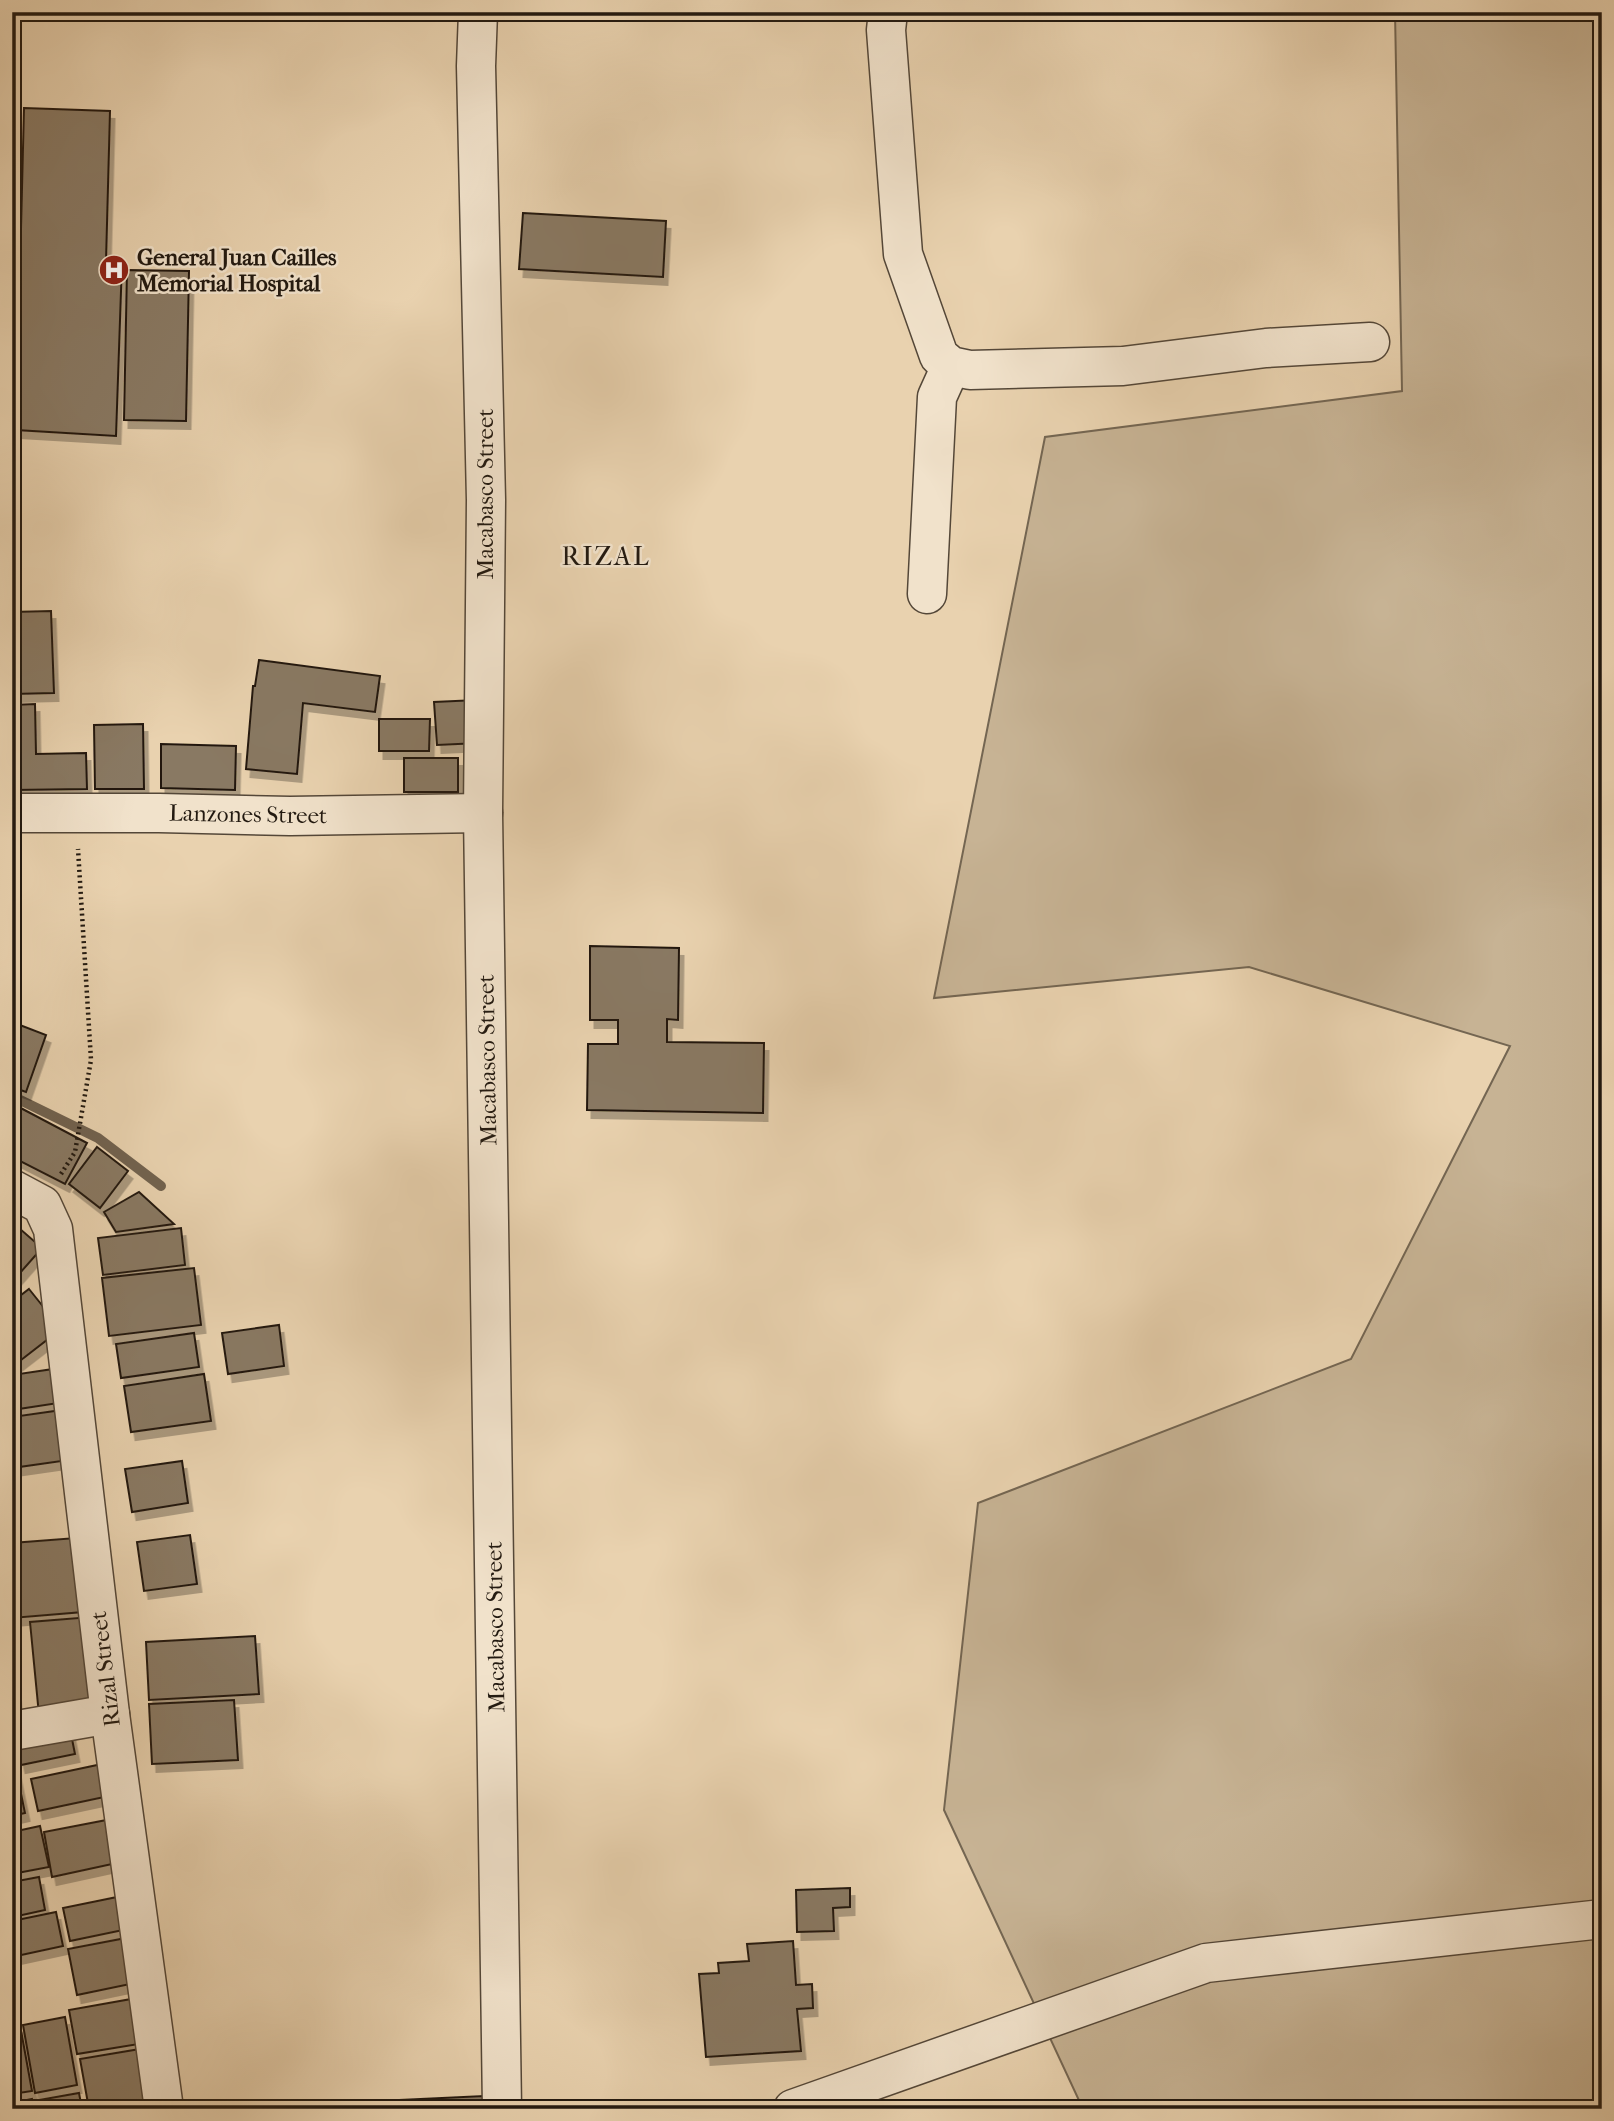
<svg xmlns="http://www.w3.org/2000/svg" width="1614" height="2121" viewBox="0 0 1614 2121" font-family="'IM FELL French Canon',serif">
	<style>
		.green { fill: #c7b394; stroke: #746652; stroke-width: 2 }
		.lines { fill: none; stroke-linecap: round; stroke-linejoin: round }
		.stream { stroke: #71624f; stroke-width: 10 }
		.building { fill: #897963; stroke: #221910; stroke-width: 2; filter: url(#shadow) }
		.minor-casing { stroke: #544738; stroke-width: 41 }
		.path { stroke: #221910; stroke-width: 4.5; stroke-dasharray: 2 3.5; stroke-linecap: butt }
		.minor { stroke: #f1e2cb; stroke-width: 38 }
		.labels { text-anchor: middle; stroke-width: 5; stroke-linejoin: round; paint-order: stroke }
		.poi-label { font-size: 23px; font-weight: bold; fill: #221910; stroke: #f1e2cb; text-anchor: start }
		.street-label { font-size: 23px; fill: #221910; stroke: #f1e2cb }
		.quarter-label { font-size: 26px; letter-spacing: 2px; fill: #221910; stroke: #f1e2cb }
	</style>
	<defs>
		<filter id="shadow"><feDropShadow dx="4.5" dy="8" stdDeviation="0" flood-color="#0004"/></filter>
	</defs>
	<rect width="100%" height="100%" fill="#e9d2af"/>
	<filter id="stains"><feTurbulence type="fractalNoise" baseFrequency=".00286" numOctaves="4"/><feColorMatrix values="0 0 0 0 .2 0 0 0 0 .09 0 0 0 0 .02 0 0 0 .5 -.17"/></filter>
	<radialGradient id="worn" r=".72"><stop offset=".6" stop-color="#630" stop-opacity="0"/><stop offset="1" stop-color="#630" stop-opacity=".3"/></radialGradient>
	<path class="green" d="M1395 12H1602V2109H1083L944 1810 978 1503 1351 1359 1510 1046 1249 967 934 998 1045 437 1402 391Z"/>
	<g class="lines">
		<path class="stream" d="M12 1096 98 1138 161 1186"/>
	</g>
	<g class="building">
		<path d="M24 108 110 111 106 261 122 262 116 436 16 430Z"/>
		<path d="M523 213 666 221 663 277 519 269Z"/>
		<path d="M12 243H19L12 333Z"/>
		<path d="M127 270 189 271 186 421 124 420Z"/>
		<path d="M51 611 54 693 12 694V612Z"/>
		<path d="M259 660 380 676 375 712 303 703 297 774 246 769 253 686H255Z"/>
		<path d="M477 700 479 743 437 745 434 702Z"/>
		<path d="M35 704 36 754 86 753 87 789 12 790V705Z"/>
		<path d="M379 719H430L429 751H379Z"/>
		<path d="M143 724 144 789H95L94 725Z"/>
		<path d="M161 744 236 746 235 790 161 788Z"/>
		<rect x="404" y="758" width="54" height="34"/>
		<path d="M12 817H15L16 881H12Z"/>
		<path d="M590 946 679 948 678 1020 667 1019V1042L764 1043 763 1113 587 1110 588 1044H618V1020H590Z"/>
		<path d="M12 1022 46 1035 26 1092 12 1087Z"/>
		<path d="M15 1105 87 1143 65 1184 12 1157V1110Z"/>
		<path d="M97 1147 128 1171 100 1208 69 1184Z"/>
		<path d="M139 1192 174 1224 116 1232 104 1212Z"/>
		<path d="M12 1222 42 1248 12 1282Z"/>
		<path d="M181 1228 185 1265 103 1275 98 1238Z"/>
		<path d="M194 1268 201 1325 109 1336 102 1278Z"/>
		<path d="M29 1289 61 1329 12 1367V1302Z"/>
		<path d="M279 1325 284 1366 228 1374 222 1333Z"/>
		<path d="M194 1333 199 1367 121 1378 116 1344Z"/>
		<path d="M60 1368 65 1402 12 1410V1375Z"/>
		<path d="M204 1374 211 1421 131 1432 124 1386Z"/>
		<path d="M69 1409 76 1459 12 1468V1417Z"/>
		<path d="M182 1461 188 1503 132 1512 125 1469Z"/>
		<path d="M190 1535 197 1584 144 1591 137 1542Z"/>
		<path d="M76 1538 83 1612 12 1618V1543Z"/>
		<path d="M91 1617 99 1710 39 1715 30 1622Z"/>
		<path d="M255 1636 259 1694 149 1700 146 1642Z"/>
		<path d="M12 1644 17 1704H12Z"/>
		<path d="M234 1700 238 1760 152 1764 149 1704Z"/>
		<path d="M69 1724 75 1754 21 1765 14 1735Z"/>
		<path d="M102 1764 109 1796 38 1811 31 1779Z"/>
		<path d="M12 1765H15L25 1813 12 1816Z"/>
		<path d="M117 1818 126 1861 52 1877 44 1832Z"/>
		<path d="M40 1826 49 1867 12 1874V1832Z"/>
		<path d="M39 1877 45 1910 13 1917 12 1882Z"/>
		<path d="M850 1888V1907L833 1908 834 1931 797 1932 796 1890Z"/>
		<path d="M122 1896 128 1929 70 1941 63 1908Z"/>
		<path d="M56 1912 63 1946 12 1957V1921Z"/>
		<path d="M126 1938 135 1983 77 1995 68 1949Z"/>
		<path d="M793 1941 796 1985 812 1984 813 2008 797 2009 801 2051 706 2057 699 1974 719 1973 718 1963 749 1961 747 1944Z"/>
		<path d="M137 1998 145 2043 77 2054 69 2010Z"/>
		<path d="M65 2017 77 2085 35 2093 23 2025Z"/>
		<path d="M20 2025 32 2091 12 2094V2026Z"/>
		<path d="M146 2048 157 2109H89L80 2059Z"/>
		<path d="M79 2093 82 2109H40L39 2100Z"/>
		<path d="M484 2096V2109H400V2100Z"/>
		<path d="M32 2099 34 2109H12V2103Z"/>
	</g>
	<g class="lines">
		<g class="minor-casing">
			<g id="minor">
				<path d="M478 12 476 66 486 500 483 813 502 2109"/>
				<path d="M888 12 886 30 903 254 939 356 951 366 970 370 1123 366 1266 348 1370 342"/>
				<path d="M927 594 937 397 951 366"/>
				<path d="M12 813H159L290 816 483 813"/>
				<path d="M12 1189 42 1205 53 1229 110 1714 164 2109"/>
				<path d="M12 1731 110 1714"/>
				<path d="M793 2109 1206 1963 1602 1919"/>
			</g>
		</g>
		<path class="path" d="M61 1174 75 1152 91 1060 78 849"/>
		<use href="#minor" class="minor"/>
	</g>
	<defs>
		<g id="hospital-disc" transform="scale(1.575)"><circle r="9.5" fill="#8f2418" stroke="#f1e2cb"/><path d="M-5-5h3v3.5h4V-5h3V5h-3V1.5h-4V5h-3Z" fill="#fff"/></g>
	</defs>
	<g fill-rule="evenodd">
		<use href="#hospital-disc" x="114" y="270"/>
	</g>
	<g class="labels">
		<g class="poi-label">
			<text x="137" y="265">General Juan Cailles<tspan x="137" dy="26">Memorial Hospital</tspan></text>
		</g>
		<g class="street-label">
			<text transform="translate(485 494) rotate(-90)" y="8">Macabasco Street</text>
			<text transform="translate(248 814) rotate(1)" y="8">Lanzones Street</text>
			<text transform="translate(487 1060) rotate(-91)" y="8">Macabasco Street</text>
			<text transform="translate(495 1627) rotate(-91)" y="8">Macabasco Street</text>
			<text transform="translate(105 1669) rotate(-97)" y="8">Rizal Street</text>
		</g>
		<g class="quarter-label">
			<text x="606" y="565">RIZAL</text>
		</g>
	</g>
	<rect width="1614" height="2121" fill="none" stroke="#e9d2af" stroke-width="42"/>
	<rect x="14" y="14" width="1586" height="2093" fill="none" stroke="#221910" stroke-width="3.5"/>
	<rect x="21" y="21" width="1572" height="2079" fill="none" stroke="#221910" stroke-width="2"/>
	<rect width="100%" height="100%" filter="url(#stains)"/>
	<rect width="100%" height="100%" fill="url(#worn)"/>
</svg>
